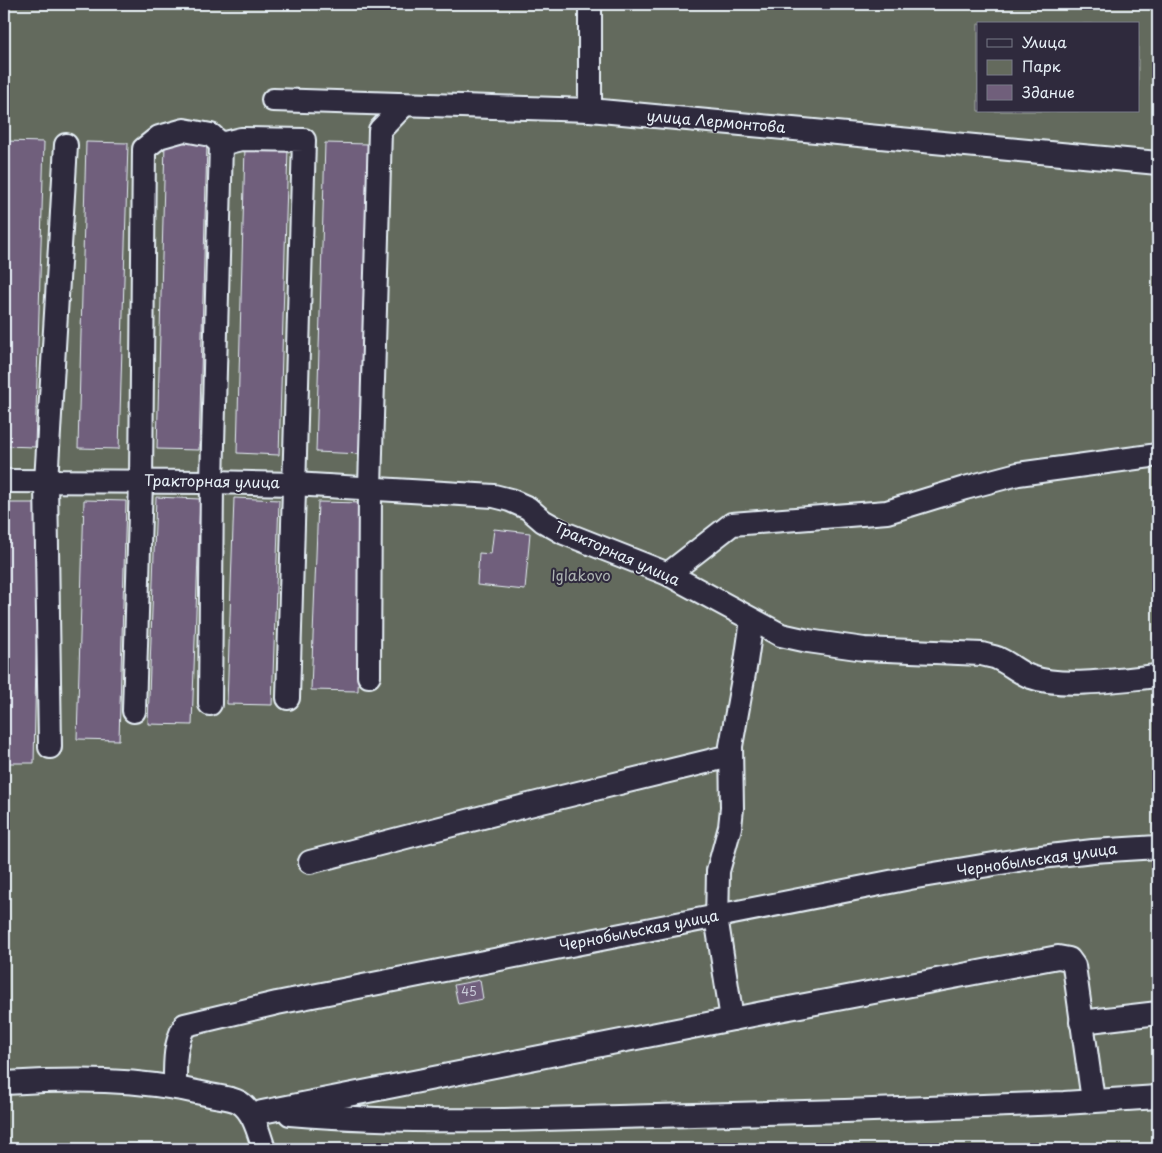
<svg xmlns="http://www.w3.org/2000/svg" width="1162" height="1153" viewBox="0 0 1162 1153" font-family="'Playpen Sans',sans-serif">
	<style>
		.green { fill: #646a5d; stroke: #a6aeaa; fill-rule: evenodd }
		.building { fill: #705f7b; stroke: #e8f1f8 }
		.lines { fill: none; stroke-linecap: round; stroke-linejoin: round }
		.minor-casing { stroke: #e8f1f8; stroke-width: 26 }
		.minor { stroke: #2f2a3d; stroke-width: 22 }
		.labels { text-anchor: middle; stroke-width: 4; stroke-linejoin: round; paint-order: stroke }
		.number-label { font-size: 12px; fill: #caccd9 }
		.street-label { font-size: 15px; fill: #e8f1f8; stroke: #2f2a3d }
		.park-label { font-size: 15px; fill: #adb4b2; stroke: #2f2a3d }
	</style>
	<rect width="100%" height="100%" fill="#423a50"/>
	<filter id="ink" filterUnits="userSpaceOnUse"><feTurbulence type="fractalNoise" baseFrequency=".02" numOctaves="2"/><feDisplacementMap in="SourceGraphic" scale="10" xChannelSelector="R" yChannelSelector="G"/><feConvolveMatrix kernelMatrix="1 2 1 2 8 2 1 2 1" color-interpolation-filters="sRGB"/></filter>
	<g filter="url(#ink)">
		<path class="green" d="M4 4H1158V1149H4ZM978 24H1138V111H978Z"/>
		<g class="building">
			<path d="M4 141 44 142 35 447 4 446Z"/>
			<path d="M86 142 128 143 119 449 78 448Z"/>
			<path d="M165 142 207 143 199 450 157 449Z"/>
			<path d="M325 143 369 144 361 454 316 452Z"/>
			<path d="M245 146 288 148 279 455 237 453Z"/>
			<path d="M156 497 200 499 192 725 148 724Z"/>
			<path d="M234 498 279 500 272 705 227 704Z"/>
			<path d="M84 500 126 501 119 740 77 739Z"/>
			<path d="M318 502 364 503 358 691 311 690Z"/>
			<path d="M4 503H39L34 763H4Z"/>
			<path d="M494 529 530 533 525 590 477 585 479 553 491 554Z"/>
			<path d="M480 980 483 999 458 1004 454 985Z"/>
		</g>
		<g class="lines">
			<g class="minor-casing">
				<g id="minor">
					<path d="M590 4V110"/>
					<path d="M273 100 590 110 1158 163"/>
					<path d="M4 481 212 482 294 484 494 496 510 500 528 508 543 521 564 533 668 574 781 635 808 641 864 649 982 654C987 656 993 656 997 658 1009 663 1019 673 1031 677 1063 689 1123 679 1158 676"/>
					<path d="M668 574 732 524 887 512 965 488 1018 474 1158 455"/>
					<path d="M369 676 370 488 380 130 404 105"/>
					<path d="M210 704 212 482 221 144"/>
					<path d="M134 711 141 481 144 149 159 137 184 130 211 135 221 144 241 139 304 140 288 698"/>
					<path d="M50 747 46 482 66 145"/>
					<path d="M310 862 529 805 730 756"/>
					<path d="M732 1019 717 923 718 871 730 827 732 808 731 746 746 662 752 620"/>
					<path d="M1081 1022 1158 1013"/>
					<path d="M4 1083C72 1079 139 1078 206 1094 216 1097 230 1097 239 1102 254 1111 259 1135 264 1149"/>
					<path d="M175 1087C175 1065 174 1044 185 1025L277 1003 910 878 1024 859 1093 851 1158 847"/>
					<path d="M262 1112 763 1013 1058 957 1069 959 1074 966 1093 1100"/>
					<path d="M290 1114C361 1120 433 1121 504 1120L845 1111 1064 1103 1158 1097"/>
				</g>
			</g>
			<use href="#minor" class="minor"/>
		</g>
	</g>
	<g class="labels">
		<g class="number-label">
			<text x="469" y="996">45</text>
		</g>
		<g class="street-label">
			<text transform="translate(716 122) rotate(5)" y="5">улица Лермонтова</text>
			<text transform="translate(212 482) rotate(1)" y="5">Тракторная улица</text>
			<text transform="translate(617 554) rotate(24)" y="5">Тракторная улица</text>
			<text transform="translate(1037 860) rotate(-8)" y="5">Чернобыльская улица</text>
			<text transform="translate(639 931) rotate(-11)" y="5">Чернобыльская улица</text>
		</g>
		<g class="park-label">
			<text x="581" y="581">Iglakovo</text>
		</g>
	</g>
	<rect width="1162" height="1153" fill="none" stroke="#2f2a3d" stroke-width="20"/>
	<rect x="10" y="10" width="1142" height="1133" fill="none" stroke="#e8f1f8" stroke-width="2" filter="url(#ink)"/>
	<rect x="977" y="22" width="162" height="90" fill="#2f2a3d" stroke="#797a88"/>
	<rect x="987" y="39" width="25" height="8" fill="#2f2a3d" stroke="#797a88"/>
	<text x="1022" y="48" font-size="15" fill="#e8f1f8">Улица</text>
	<rect x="987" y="60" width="25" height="15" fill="#646a5d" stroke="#797a88"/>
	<text x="1022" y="72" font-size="15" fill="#e8f1f8">Парк</text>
	<rect x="987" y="85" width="25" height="15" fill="#705f7b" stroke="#797a88"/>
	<text x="1022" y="98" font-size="15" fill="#e8f1f8">Здание</text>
</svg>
